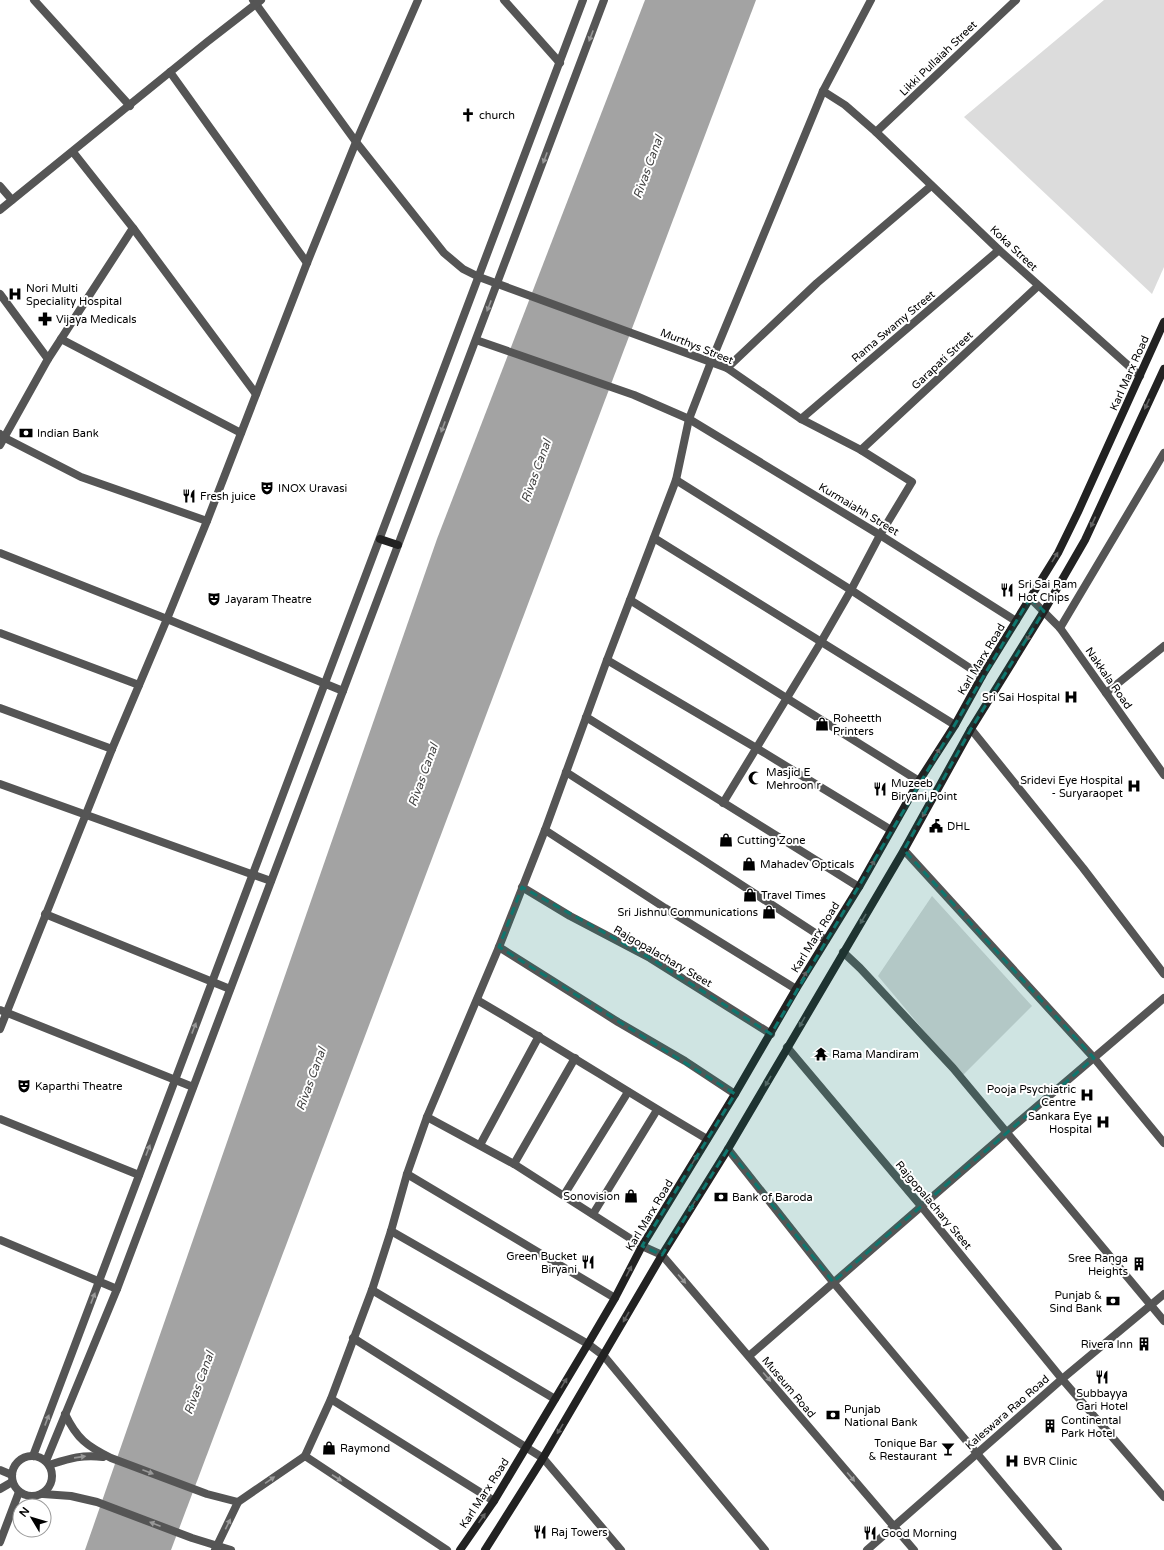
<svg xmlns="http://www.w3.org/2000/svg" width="1164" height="1550" viewBox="0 0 1164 1550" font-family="'Varela Round',sans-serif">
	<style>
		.green { fill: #dcdcdc }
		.water { fill: #a3a3a3 }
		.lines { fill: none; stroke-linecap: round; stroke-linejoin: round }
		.minor { stroke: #555; stroke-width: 8 }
		.tertiary { stroke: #555; stroke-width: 8 }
		.secondary { stroke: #222; stroke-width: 8 }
		.oneway { fill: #999 }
		.oneway2 { fill: #646464 }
		.marked { fill: #0f766e; fill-opacity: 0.2; stroke: #0f766e; stroke-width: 3; stroke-dasharray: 8 5; stroke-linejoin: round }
		.labels { text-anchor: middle; stroke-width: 4; stroke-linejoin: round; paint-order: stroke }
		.street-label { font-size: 11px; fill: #000; stroke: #fff }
		.poi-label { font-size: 11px; fill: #000; stroke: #fff; text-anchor: start }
		.water-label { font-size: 12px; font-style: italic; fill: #444; stroke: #fff }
	</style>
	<rect width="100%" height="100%" fill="#fff"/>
	<g class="green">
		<path d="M1104 0H1164V267L1152 294 964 117Z"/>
		<path d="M932 896 1032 1006 962 1076 878 976Z"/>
	</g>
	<path class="water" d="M645 0H756L171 1550H85L437 539Z"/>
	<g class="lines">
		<g class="minor">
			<path d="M34 0 130 106"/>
			<path d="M253 0 356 142 444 253 463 269 479 277 727 368 801 419 861 450 912 482 880 535 851 590 821 642 723 803"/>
			<path d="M504 0 560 63"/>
			<path d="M170 72 307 263"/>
			<path d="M823 91 845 105 876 132 999 250 1140 376"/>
			<path d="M876 132 1016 0"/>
			<path d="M73 152 133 228 256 394"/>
			<path d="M0 186 12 200"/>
			<path d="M0 210 207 42 261 0"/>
			<path d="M61 339 133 228"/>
			<path d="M476 340 634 395 689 419 880 535 1016 621"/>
			<path d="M48 359 61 339 241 433"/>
			<path d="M727 368 817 283 931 186"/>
			<path d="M801 419 999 250"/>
			<path d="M0 434 3 437 81 477 207 521"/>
			<path d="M861 450 1038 286"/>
			<path d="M676 480 851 590 982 676"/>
			<path d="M654 538 955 725"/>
			<path d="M0 553 167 619 343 691"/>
			<path d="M630 600 919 781"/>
			<path d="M1060 628 1164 453"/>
			<path d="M0 633 139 685"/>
			<path d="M607 660 758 749 891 830"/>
			<path d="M1106 693 1164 646"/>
			<path d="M0 708 112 749"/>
			<path d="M586 717 859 887"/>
			<path d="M971 729 1083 868 1164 974"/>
			<path d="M566 772 697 856 826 940"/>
			<path d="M0 784 271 881"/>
			<path d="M545 830 665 908 796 989"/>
			<path d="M904 850 1094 1058 1164 1143"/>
			<path d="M522 887 570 916 650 958 771 1034"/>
			<path d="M45 914 230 989"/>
			<path d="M499 947 618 1022 685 1061 735 1094"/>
			<path d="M843 952 860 968 953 1068 1164 1321"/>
			<path d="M477 1000C555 1045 630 1094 707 1139"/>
			<path d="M0 1010 193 1087"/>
			<path d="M0 1029 112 749 167 619 207 521 307 263 356 142 418 0"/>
			<path d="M787 1047 921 1206 1062 1379 1164 1497"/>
			<path d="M427 1117 514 1164 642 1246"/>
			<path d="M0 1119 139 1175"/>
			<path d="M480 1145 539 1036"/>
			<path d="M728 1149 833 1282 1058 1550"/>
			<path d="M514 1164 575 1058"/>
			<path d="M407 1174 615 1298"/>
			<path d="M564 1195 628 1092"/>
			<path d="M593 1214 657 1110"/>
			<path d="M391 1231 588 1344 604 1356 765 1550"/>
			<path d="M0 1240 117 1289"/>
			<path d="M372 1290 555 1399"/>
			<path d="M353 1338 543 1458 621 1550"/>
			<path d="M749 1356 1007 1132 1164 998"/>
			<path d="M331 1399 494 1501"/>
			<path d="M305 1456 331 1399 372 1290 391 1231 407 1174 427 1117 499 947 545 830 607 660 676 480 689 419 711 362 823 91 871 0"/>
			<path d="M0 1470 12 1475"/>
			<path d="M867 1550 1062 1379 1164 1294"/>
		</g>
		<g class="tertiary">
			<path d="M0 294 48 359 0 445"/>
			<path d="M1030 598 1060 628 1164 775"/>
			<path d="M642 1246 662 1255 914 1550"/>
			<path d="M65 1414C77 1439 87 1446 111 1458L207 1494 238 1502"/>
			<circle cx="32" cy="1476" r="20"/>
			<path d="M33 1456 583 0"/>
			<path d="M46 1461 117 1289 604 0"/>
			<path d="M49 1465C68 1459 82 1454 103 1457"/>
			<path d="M0 1489 12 1482"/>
			<path d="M43 1494 71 1496 97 1502 192 1538 231 1550"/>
			<path d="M0 1542 19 1492"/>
			<path d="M215 1550 238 1502 305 1456 447 1550"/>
		</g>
		<g class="secondary">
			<path d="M380 539 398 545"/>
			<path d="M460 1550 494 1501 588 1344 615 1298 642 1246 735 1094 796 989 859 887 919 781 955 725 982 676 1058 553 1078 512 1164 322"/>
			<path d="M485 1550 543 1458 662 1255 728 1149 904 850 971 729 1044 611 1085 540 1164 369"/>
		</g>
	</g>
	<defs><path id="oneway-solid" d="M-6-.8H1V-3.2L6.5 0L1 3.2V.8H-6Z"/></defs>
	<g class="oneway">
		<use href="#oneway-solid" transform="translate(591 36) rotate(111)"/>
		<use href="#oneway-solid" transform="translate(545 158) rotate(111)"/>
		<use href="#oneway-solid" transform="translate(489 306) rotate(111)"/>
		<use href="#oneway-solid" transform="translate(443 427) rotate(111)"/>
		<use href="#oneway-solid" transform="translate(194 1028) rotate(-69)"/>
		<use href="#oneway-solid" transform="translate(148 1150) rotate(-69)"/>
		<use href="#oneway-solid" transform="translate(682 1279) rotate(49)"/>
		<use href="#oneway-solid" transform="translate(93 1298) rotate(-69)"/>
		<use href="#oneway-solid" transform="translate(767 1377) rotate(50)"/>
		<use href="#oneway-solid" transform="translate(47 1420) rotate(-69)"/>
		<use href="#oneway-solid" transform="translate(80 1457) rotate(-8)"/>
		<use href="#oneway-solid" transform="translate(148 1472) rotate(21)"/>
		<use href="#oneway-solid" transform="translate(851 1477) rotate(50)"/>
		<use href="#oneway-solid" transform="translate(337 1478) rotate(33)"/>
		<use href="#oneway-solid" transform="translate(270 1480) rotate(-35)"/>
		<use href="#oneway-solid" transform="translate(155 1524) rotate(-159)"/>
		<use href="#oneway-solid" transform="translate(228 1524) rotate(-64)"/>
	</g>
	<g class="oneway2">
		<use href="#oneway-solid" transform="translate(1147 404) rotate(115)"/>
		<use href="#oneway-solid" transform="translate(1093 522) rotate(115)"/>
		<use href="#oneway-solid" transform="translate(1055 557) rotate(-59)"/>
		<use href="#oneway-solid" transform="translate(1029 636) rotate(122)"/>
		<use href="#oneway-solid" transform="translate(937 753) rotate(-57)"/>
		<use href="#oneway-solid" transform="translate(925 812) rotate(119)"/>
		<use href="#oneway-solid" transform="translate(872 865) rotate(-61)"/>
		<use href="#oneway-solid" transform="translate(863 919) rotate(121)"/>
		<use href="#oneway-solid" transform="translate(804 976) rotate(-58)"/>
		<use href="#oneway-solid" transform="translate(802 1022) rotate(120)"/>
		<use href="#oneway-solid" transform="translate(768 1081) rotate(120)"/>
		<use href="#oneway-solid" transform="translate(695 1159) rotate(-59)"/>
		<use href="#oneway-solid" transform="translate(692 1206) rotate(122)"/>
		<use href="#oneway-solid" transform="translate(629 1271) rotate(-62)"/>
		<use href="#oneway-solid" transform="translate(626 1317) rotate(120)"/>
		<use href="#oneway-solid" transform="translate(564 1383) rotate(-59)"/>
		<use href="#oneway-solid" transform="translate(560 1429) rotate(121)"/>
		<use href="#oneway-solid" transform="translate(482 1518) rotate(-55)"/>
	</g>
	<path class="marked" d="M1030 598 1044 611 971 729 904 850 1094 1058 833 1282 728 1149 662 1255 642 1246 735 1094 499 947 522 887 650 958 771 1034Z"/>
	<defs>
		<g id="church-bare" transform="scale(1.08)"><path d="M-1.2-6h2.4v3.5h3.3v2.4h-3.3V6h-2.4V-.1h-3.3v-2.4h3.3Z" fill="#000" stroke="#fff" stroke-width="2.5" paint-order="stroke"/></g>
		<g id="hospital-bare" transform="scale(1.08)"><path d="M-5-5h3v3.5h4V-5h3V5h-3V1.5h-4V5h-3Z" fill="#000" stroke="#fff" stroke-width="2.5" paint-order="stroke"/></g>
		<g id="pharmacy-bare" transform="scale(1.08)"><path d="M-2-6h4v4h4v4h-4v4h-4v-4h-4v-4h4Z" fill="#000" stroke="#fff" stroke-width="2.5" paint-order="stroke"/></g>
		<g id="bank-bare" transform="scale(1.08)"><path d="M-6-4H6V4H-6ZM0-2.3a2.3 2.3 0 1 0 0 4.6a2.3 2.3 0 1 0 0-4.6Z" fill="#000" stroke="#fff" stroke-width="2.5" paint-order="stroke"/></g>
		<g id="theatre-bare" transform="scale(1.08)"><path d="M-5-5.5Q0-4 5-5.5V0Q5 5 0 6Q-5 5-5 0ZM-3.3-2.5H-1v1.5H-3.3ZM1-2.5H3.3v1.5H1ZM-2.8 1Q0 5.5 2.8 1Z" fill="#000" stroke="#fff" stroke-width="2.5" paint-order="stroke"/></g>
		<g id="restaurant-bare" transform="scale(1.08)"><path d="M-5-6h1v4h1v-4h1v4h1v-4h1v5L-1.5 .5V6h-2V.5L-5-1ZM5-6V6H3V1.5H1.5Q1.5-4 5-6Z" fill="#000" stroke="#fff" stroke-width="2.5" paint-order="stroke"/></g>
		<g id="shop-bare" transform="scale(1.08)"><path d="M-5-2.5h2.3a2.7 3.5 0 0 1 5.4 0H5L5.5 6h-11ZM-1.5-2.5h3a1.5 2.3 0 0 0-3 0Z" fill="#000" stroke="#fff" stroke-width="2.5" paint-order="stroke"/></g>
		<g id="mosque-bare" transform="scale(1.08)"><path d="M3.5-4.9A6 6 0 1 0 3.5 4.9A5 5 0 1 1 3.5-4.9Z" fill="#000" stroke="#fff" stroke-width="2.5" paint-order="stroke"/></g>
		<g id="civic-bare" transform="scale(1.08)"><path d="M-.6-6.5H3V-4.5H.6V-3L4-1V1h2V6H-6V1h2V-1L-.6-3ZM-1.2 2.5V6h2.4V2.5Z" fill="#000" stroke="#fff" stroke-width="2.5" paint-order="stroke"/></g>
		<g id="temple-bare" transform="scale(1.08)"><path d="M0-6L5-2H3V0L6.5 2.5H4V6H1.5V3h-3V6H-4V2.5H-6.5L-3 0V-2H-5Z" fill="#000" stroke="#fff" stroke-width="2.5" paint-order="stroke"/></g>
		<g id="building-bare" transform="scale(1.08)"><path d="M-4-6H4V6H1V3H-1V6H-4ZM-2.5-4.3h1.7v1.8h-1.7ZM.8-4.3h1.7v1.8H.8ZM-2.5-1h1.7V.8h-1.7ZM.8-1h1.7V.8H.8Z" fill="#000" stroke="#fff" stroke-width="2.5" paint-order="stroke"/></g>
		<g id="bar-bare" transform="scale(1.08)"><path d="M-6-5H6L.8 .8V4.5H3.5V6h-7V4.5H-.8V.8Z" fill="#000" stroke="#fff" stroke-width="2.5" paint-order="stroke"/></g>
	</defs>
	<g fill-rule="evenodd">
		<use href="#church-bare" x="468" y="115"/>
		<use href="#hospital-bare" x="15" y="294"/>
		<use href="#pharmacy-bare" x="45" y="319"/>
		<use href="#bank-bare" x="26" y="433"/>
		<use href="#theatre-bare" x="267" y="488"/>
		<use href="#restaurant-bare" x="189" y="496"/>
		<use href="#restaurant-bare" x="1007" y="590"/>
		<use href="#theatre-bare" x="214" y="599"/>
		<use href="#hospital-bare" x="1071" y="697"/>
		<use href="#shop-bare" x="822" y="724"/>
		<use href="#mosque-bare" x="755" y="778"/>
		<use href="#hospital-bare" x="1134" y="786"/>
		<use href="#restaurant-bare" x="880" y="789"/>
		<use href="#civic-bare" x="936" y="826"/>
		<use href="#shop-bare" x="726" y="840"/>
		<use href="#shop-bare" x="749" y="864"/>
		<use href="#shop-bare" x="750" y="895"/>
		<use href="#shop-bare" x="769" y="912"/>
		<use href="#temple-bare" x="821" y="1054"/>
		<use href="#theatre-bare" x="24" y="1086"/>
		<use href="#hospital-bare" x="1087" y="1095"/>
		<use href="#hospital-bare" x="1103" y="1122"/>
		<use href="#shop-bare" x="631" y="1196"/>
		<use href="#bank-bare" x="721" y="1197"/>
		<use href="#restaurant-bare" x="588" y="1262"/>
		<use href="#building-bare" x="1139" y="1264"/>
		<use href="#bank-bare" x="1113" y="1301"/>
		<use href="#building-bare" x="1144" y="1344"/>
		<use href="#restaurant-bare" x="1102" y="1377"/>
		<use href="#bank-bare" x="833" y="1415"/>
		<use href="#building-bare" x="1050" y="1426"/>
		<use href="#shop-bare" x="329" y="1448"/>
		<use href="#bar-bare" x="948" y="1449"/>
		<use href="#hospital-bare" x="1012" y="1461"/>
		<use href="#restaurant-bare" x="540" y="1532"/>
		<use href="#restaurant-bare" x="870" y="1533"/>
	</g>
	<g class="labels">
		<g class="street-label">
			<text transform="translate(938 58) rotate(-44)" y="4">Likki Pullaiah Street</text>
			<text transform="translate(1014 248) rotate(43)" y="4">Koka Street</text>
			<text transform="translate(893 326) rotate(-40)" y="4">Rama Swamy Street</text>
			<text transform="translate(697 346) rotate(22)" y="4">Murthys Street</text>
			<text transform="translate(942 360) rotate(-43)" y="4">Garapati Street</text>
			<text transform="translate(1129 373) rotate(-66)" y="4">Karl Marx Road</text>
			<text transform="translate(859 509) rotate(31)" y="4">Kurmaiahh Street</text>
			<text transform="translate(981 659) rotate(-59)" y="4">Karl Marx Road</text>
			<text transform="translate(1109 678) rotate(55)" y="4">Nakkala Road</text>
			<text transform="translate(815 937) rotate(-58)" y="4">Karl Marx Road</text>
			<text transform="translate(663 956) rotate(30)" y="4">Rajgopalachary Steet</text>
			<text transform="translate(934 1205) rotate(50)" y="4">Rajgopalachary Steet</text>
			<text transform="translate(649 1215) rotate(-59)" y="4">Karl Marx Road</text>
			<text transform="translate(789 1387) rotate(50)" y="4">Museum Road</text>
			<text transform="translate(1007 1412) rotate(-41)" y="4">Kaleswara Rao Road</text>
			<text transform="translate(484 1493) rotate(-57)" y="4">Karl Marx Road</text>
		</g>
		<g class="poi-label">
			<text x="479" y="119">church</text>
			<text x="26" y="292">Nori Multi<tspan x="26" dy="13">Speciality Hospital</tspan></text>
			<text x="56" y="323">Vijaya Medicals</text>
			<text x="37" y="437">Indian Bank</text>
			<text x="278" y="492">INOX Uravasi</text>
			<text x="200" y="500">Fresh juice</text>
			<text x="1018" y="588">Sri Sai Ram<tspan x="1018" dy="13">Hot Chips</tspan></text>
			<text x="225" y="603">Jayaram Theatre</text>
			<text x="1060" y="701" text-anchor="end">Sri Sai Hospital</text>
			<text x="833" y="722">Roheetth<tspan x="833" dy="13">Printers</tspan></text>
			<text x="766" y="776">Masjid E<tspan x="766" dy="13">Mehroon r</tspan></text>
			<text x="1123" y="784" text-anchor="end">Sridevi Eye Hospital<tspan x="1123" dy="13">- Suryaraopet</tspan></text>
			<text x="891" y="787">Muzeeb<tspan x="891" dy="13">Biryani Point</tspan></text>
			<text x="947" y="830">DHL</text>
			<text x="737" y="844">Cutting Zone</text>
			<text x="760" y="868">Mahadev Opticals</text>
			<text x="761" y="899">Travel Times</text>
			<text x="758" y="916" text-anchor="end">Sri Jishnu Communications</text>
			<text x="832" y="1058">Rama Mandiram</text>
			<text x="35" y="1090">Kaparthi Theatre</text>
			<text x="1076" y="1093" text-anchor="end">Pooja Psychiatric<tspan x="1076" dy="13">Centre</tspan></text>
			<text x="1092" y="1120" text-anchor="end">Sankara Eye<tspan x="1092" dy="13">Hospital</tspan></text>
			<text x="620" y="1200" text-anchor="end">Sonovision</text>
			<text x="732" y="1201">Bank of Baroda</text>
			<text x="577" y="1260" text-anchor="end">Green Bucket<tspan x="577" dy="13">Biryani</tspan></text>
			<text x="1128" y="1262" text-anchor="end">Sree Ranga<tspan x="1128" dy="13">Heights</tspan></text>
			<text x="1102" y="1299" text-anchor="end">Punjab &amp;<tspan x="1102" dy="13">Sind Bank</tspan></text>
			<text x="1133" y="1348" text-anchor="end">Rivera Inn</text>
			<text x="1102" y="1397" text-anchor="middle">Subbayya<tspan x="1102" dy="13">Gari Hotel</tspan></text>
			<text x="844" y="1413">Punjab<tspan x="844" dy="13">National Bank</tspan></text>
			<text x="1061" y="1424">Continental<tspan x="1061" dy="13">Park Hotel</tspan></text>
			<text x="937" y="1447" text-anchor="end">Tonique Bar<tspan x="937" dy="13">&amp; Restaurant</tspan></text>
			<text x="340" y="1452">Raymond</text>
			<text x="1023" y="1465">BVR Clinic</text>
			<text x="551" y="1536">Raj Towers</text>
			<text x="881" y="1537">Good Morning</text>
		</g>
		<g class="water-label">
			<text transform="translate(648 167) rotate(-70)" y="4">Rivas Canal</text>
			<text transform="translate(536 471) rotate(-70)" y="4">Rivas Canal</text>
			<text transform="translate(423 775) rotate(-70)" y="4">Rivas Canal</text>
			<text transform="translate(311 1079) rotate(-70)" y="4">Rivas Canal</text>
			<text transform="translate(199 1383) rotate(-70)" y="4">Rivas Canal</text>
		</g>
	</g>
	<g transform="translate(32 1518) rotate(308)"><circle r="19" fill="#ffffff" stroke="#999999"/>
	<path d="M0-3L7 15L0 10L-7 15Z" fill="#000000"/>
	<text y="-6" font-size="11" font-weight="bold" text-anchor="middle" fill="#000000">N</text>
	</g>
</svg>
